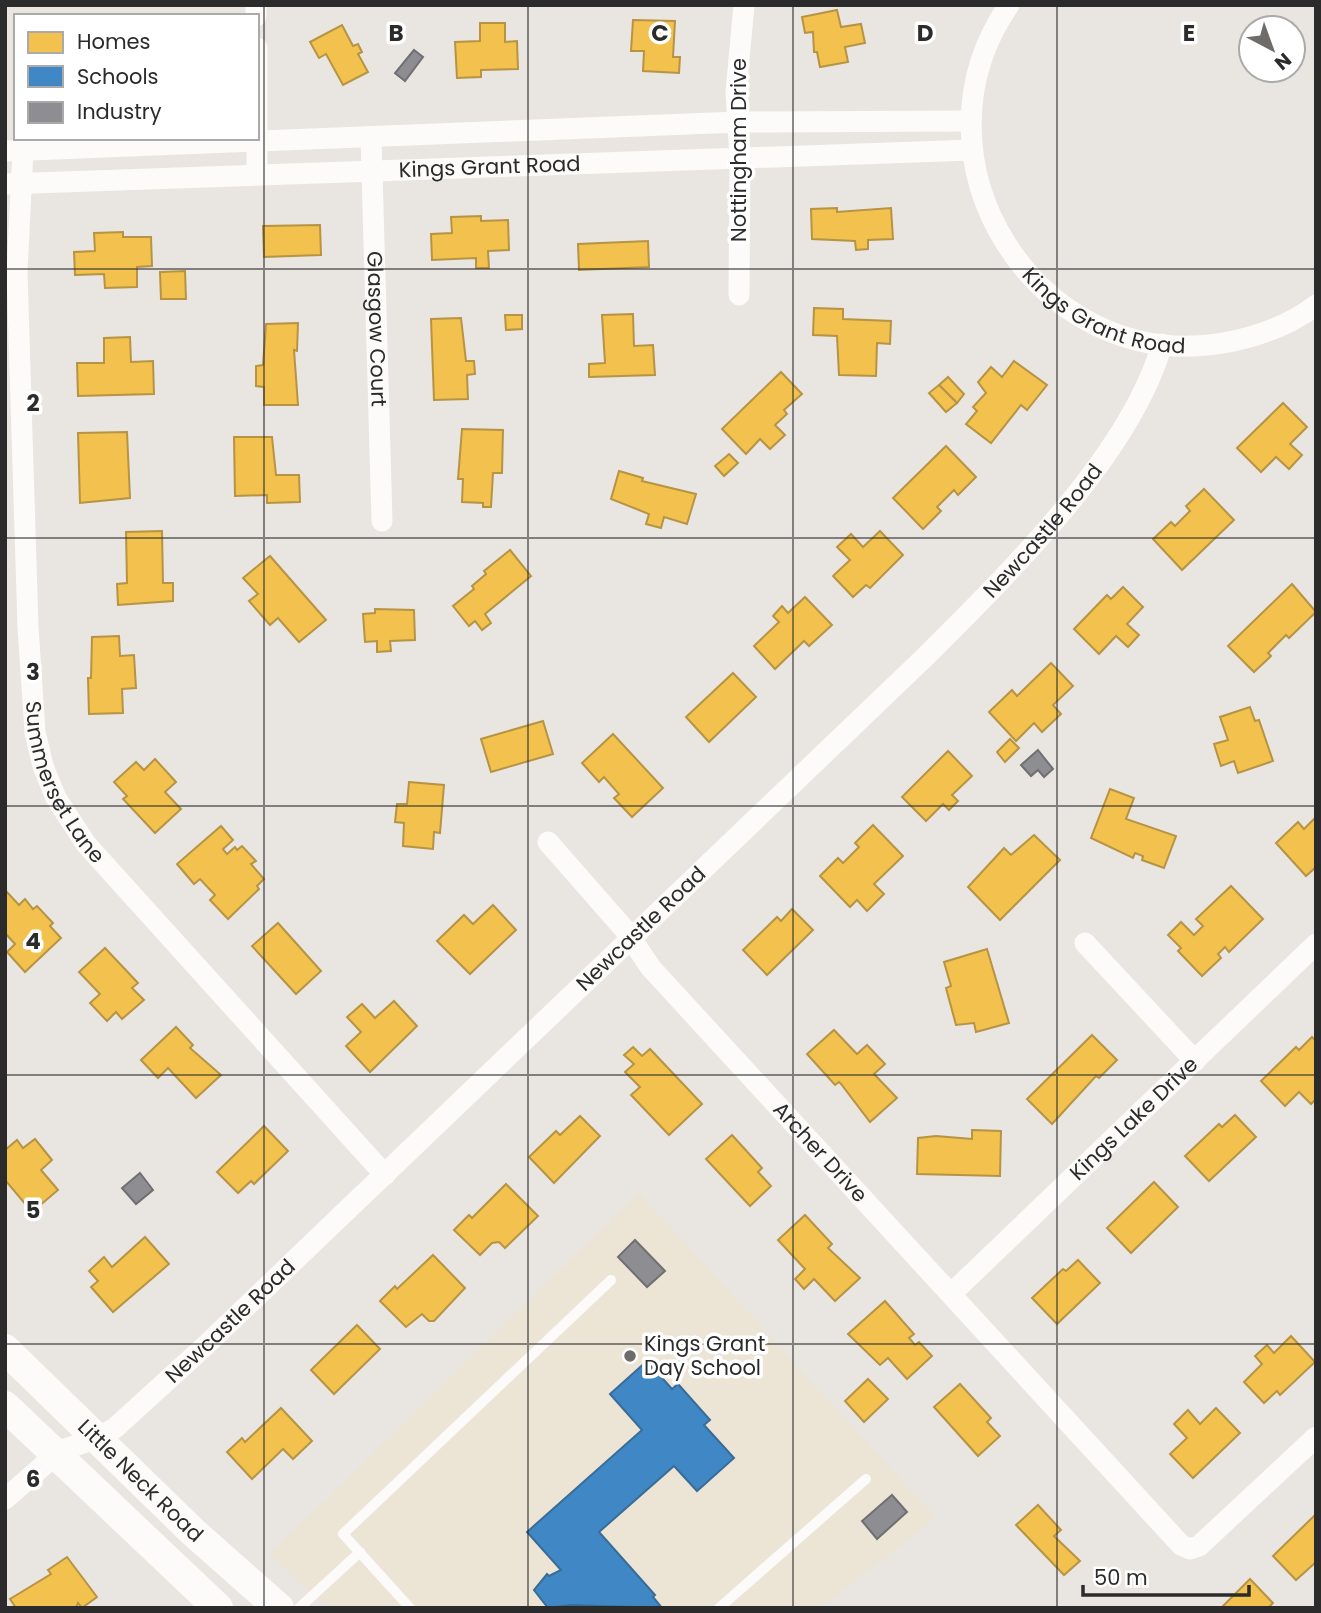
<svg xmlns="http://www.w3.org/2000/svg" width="1321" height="1613" viewBox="0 0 1321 1613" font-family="Poppins,sans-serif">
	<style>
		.education { fill: #ece4d5 }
		.homes { fill: #f2c14e; stroke: #b69444; stroke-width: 2 }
		.schools { fill: #3f88c5; stroke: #396c97; stroke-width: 2 }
		.industry { fill: #8d8d92; stroke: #707073; stroke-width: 2 }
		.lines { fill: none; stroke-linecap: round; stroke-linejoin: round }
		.lane { stroke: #fcfbfa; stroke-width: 10 }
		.street { stroke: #fcfbfa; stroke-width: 21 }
		.secondary { stroke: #fcfbfa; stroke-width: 30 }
		.grid { fill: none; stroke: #2b2b2b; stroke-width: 2; stroke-opacity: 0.55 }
		.poi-dot { fill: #6e6c6a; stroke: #fff; stroke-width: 2.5 }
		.labels { text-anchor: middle; stroke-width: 7; stroke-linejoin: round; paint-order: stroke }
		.street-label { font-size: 21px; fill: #2b2b2b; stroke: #fff }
		.poi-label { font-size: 21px; fill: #2b2b2b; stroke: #fff; text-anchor: start }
		.grid-label { font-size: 23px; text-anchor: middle; font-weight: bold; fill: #2b2b2b; stroke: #fff; stroke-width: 7; stroke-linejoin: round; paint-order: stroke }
	</style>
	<rect width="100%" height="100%" fill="#e9e5e0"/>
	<path class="education" d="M639 1193 936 1518 819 1608H329L269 1555Z"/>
	<g class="homes">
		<path d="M837 10 841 27 861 24 865 43 845 47 848 62 820 67 817 52H814L813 32 805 33 802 17Z"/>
		<path d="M633 20 675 21 673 57H680L679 73 643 71 644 51H631Z"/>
		<path d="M480 23H505V42L517 41 518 69 481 70V77L457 78 455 42 480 41Z"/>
		<path d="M342 25 353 46 358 44 362 52 358 54 368 72 343 85 326 54 319 58 310 42Z"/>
		<path d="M837 208V212L891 208 893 239 868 240V249L856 250 855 241 812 239 811 209Z"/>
		<path d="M481 216V221L508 220 509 250 488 251 489 268H476V258L432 260 431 234 452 233 451 217Z"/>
		<path d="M320 225 321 255 264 257 263 226Z"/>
		<path d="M123 232V237H151L152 266 137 267V287L105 288 104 274 75 275 74 252 95 251 94 233Z"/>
		<path d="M648 241 649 267 579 270 578 244Z"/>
		<path d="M185 271 186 299H161L160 272Z"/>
		<path d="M814 308 843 309V319L891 321 890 344 877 343 876 376 839 375 837 336 813 335Z"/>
		<path d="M633 314 634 346 653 345 655 375 589 377V364L605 363 602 315Z"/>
		<path d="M505 315H522V329L506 330Z"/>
		<path d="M461 318 466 361H474L475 374 467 375 468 399 434 400 431 319Z"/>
		<path d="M298 323 297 351 294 350 298 405H264V387L256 386V366L263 365 266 324Z"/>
		<path d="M130 337 131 362 153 361 154 394 78 396 77 363H104V338Z"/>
		<path d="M1014 361 1047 385 1027 410 1021 405 991 443 966 424 977 411 973 407 986 393 978 382 991 367 1002 377Z"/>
		<path d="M781 372 802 394 784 410 787 414 775 425 785 435 770 449 760 439 746 454 722 429Z"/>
		<path d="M948 377 964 394 957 403 939 385Z"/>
		<path d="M939 385 957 403 946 412 929 393Z"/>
		<path d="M1283 403 1307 427 1290 444 1302 455 1289 469 1276 457 1261 472 1237 448Z"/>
		<path d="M462 429 503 430 502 473H493L491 507H483V503L462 502 463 479H458Z"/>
		<path d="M127 432 130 498 80 503 78 433Z"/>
		<path d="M234 437H272L276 475H299L300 502 267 503V495L235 496Z"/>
		<path d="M946 446 976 477 958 495 954 490 937 507 941 511 923 529 893 498Z"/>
		<path d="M729 454 738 463 724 476 715 466Z"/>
		<path d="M619 471 643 478 642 481 696 494 687 524 664 517 661 528 646 524 649 514 611 499Z"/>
		<path d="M1204 489 1234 520 1182 570 1153 539 1171 522 1175 526 1190 511 1186 506Z"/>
		<path d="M162 531 163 583H173V601L118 605 117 584 127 583 126 532Z"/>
		<path d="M880 531 903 555 870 588 866 585 853 597 833 576 850 560 837 547 851 534 863 547Z"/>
		<path d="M510 550 531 576 485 614 491 623 482 630 475 621 469 626 453 606 474 589 472 586 486 574 484 571Z"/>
		<path d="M270 556 326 620 299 642 278 618 270 625 249 601 258 594 243 578Z"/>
		<path d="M1292 584 1316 612 1289 638 1286 635 1268 653 1271 656 1254 672 1228 646Z"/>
		<path d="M1123 587 1143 607 1127 624 1139 635 1128 647 1116 636 1099 654 1074 629 1107 595 1111 599Z"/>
		<path d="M805 597 832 625 809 646 804 641 775 669 754 646 779 622 773 616 782 606 788 613Z"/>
		<path d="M375 609 414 610 415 640 390 641 391 651 377 652V641L365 642 363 614 375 613Z"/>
		<path d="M119 636 120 656 134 655 136 688 122 689 123 713 89 714 88 678H91L92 637Z"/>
		<path d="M1051 663 1073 686 1053 705 1061 714 1042 732 1034 723 1016 741 989 712 1012 690 1017 696Z"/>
		<path d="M733 673 756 697 709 742 686 717Z"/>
		<path d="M1250 707 1255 721 1259 720 1273 761 1238 773 1234 761 1221 766 1214 744 1228 740 1220 717Z"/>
		<path d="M543 721 553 754 491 772 481 739Z"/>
		<path d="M613 734 663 788 632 817 614 798 619 794 604 777 599 782 582 763Z"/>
		<path d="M1010 739 1019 748 1005 762 997 752Z"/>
		<path d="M948 751 972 776 952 795 958 801 949 810 943 804 926 821 902 797Z"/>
		<path d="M155 759 176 782 165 792 181 809 155 833 123 799 127 796 114 782 136 762 144 770Z"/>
		<path d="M409 782 444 785 440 833 434 832 433 849 403 846 404 823 395 822 397 804H407Z"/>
		<path d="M1110 789 1134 798 1126 819 1176 836 1164 868 1142 860 1143 856 1135 853 1133 858 1091 838Z"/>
		<path d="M1316 817V867L1306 876 1276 843 1298 822 1304 829Z"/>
		<path d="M873 825 903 856 874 884 884 894 867 911 857 900 850 907 820 876 838 858 843 863 859 847 855 843Z"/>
		<path d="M221 826 233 840 223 849 227 854 235 847 237 850 242 846 256 861 251 864 264 879 257 886 259 889 228 919 210 900 215 895 200 879 194 884 177 864Z"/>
		<path d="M1034 835 1060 860 1000 920 968 887 1004 848 1011 855Z"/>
		<path d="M1231 886 1263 919 1229 952 1225 947 1218 954 1221 958 1202 976 1178 951 1181 948 1168 935 1181 922 1194 935 1203 926 1196 919Z"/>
		<path d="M5 890 19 905 25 899 33 909 37 906 53 923 50 926 61 938 25 972 7 952 15 944 5 933Z"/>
		<path d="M493 905 516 930 470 974 437 941 464 915 473 924Z"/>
		<path d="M792 909 813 930 767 975 743 950 777 917 781 921Z"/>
		<path d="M278 923 321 971 296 994 252 946Z"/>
		<path d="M105 948 138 983 132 988 144 1000 122 1019 116 1012 107 1021 90 1003 100 994 79 972Z"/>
		<path d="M987 949 1009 1023 976 1032 974 1023 956 1025 946 988 951 986 944 962Z"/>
		<path d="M394 1001 417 1026 370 1072 346 1046 361 1032 347 1017 362 1004 375 1018Z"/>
		<path d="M176 1027 193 1045 190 1048 221 1075 196 1098 168 1068 158 1078 141 1060Z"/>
		<path d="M834 1030 857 1054 867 1045 885 1064 874 1074 897 1098 870 1122 841 1084 839 1082 835 1085 807 1054Z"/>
		<path d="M1092 1035 1117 1060 1099 1078 1096 1076 1052 1124 1027 1099Z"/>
		<path d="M1312 1037 1316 1041V1099L1311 1104 1299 1092 1285 1106 1261 1081 1296 1047 1299 1050Z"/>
		<path d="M633 1047 642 1056 650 1049 702 1104 669 1135 631 1095 640 1087 625 1072 634 1064 624 1055Z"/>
		<path d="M1235 1115 1256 1137 1209 1181 1185 1156 1219 1124 1222 1127Z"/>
		<path d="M580 1116 600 1136 554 1183 529 1157 556 1131 560 1135Z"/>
		<path d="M264 1126 288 1151 254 1184 251 1181 238 1193 217 1172Z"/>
		<path d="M972 1130 1001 1131 1000 1176 917 1174 918 1138 936 1136 972 1139Z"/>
		<path d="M732 1135 762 1168 758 1172 771 1186 750 1206 706 1159Z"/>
		<path d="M35 1139 52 1160 41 1170 58 1190 32 1212 5 1180V1150L17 1140 23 1148Z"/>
		<path d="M1154 1182 1178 1207 1131 1253 1107 1228Z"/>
		<path d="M506 1184 538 1216 505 1248 499 1242 492 1243 480 1255 454 1230 469 1215 472 1218Z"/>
		<path d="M805 1215 832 1244 828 1248 860 1278 835 1301 814 1279 804 1289 795 1279 805 1269 778 1240Z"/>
		<path d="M145 1237 169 1264 113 1312 91 1287 98 1281 89 1271 104 1257 112 1267Z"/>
		<path d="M433 1255 465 1288 434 1321H429L422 1314 406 1327 380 1301 395 1286 397 1289Z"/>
		<path d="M1078 1260 1100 1283 1057 1324 1032 1298 1063 1269 1066 1271Z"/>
		<path d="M885 1301 914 1334 909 1338 915 1345 919 1342 932 1356 907 1379 888 1358 880 1365 848 1334Z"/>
		<path d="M357 1325 380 1349 334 1394 311 1370Z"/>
		<path d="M1291 1336 1315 1362 1280 1395 1277 1391 1264 1403 1244 1382 1262 1364 1255 1356 1267 1345 1274 1353Z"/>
		<path d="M868 1379 888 1399 864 1422 845 1401Z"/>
		<path d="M960 1384 991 1418 987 1422 1000 1436 978 1456 934 1407Z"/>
		<path d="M281 1408 312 1441 293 1459 283 1449 252 1479 227 1452 242 1438 245 1442Z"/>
		<path d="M1216 1408 1240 1433 1193 1478 1170 1454 1187 1438 1174 1424 1188 1410 1200 1424Z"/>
		<path d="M1038 1505 1061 1530 1054 1536 1080 1561 1064 1575 1016 1525Z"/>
		<path d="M1316 1514V1562L1296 1580 1273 1556Z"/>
		<path d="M67 1557 97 1597 82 1608 78 1603 76 1608H16L10 1599 51 1574 48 1570Z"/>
		<path d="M1250 1579 1273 1603 1268 1608H1221Z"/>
	</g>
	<path class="schools" d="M647 1361 672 1389 678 1384 710 1420 704 1425 734 1458 697 1491 674 1466 599 1532 655 1595 653 1597 662 1608 571 1605 548 1608 534 1590 547 1574 549 1576 561 1570 527 1532 642 1430 610 1394Z"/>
	<g class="industry">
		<path d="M414 50 423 57 405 81 395 73Z"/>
		<path d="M1038 750 1053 769 1044 777 1038 770 1031 776 1021 765Z"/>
		<path d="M140 1173 153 1190 136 1204 122 1188Z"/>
		<path d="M635 1240 665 1271 647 1287 618 1257Z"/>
		<path d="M892 1495 907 1512 877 1539 862 1521Z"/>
	</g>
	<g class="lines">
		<g class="lane">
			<path d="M299 1608 360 1552"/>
			<path d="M410 1608 343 1534 611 1280"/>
			<path d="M719 1608 866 1479"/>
		</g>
		<g class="street">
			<path d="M256 5V16"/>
			<path id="s1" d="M1009 5C902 159 1037 375 1223 343 1256 337 1289 326 1316 305"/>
			<path id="s2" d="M371 137 382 521"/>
			<path id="s3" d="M23 150 17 272 28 627 35 732 43 766 56 798 86 844 385 1175"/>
			<path d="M5 151 739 122 971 121"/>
			<path d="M257 174V48"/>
			<path id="s4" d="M5 184 972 150"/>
			<path d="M739 295 740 158 736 92 744 5"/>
			<path id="s5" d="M548 842 626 931 651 968 1181 1545 1190 1549 1199 1546 1316 1437"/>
			<path d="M1085 943 1195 1061"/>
			<path id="s6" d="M952 1293 1316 944"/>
			<path id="s7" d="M5 1499 60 1451 97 1438 115 1428 205 1346 924 658C1005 577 1131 455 1162 344"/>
		</g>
		<g class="secondary">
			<path id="s8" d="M5 1349 193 1532 279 1608"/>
			<path d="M5 1406 218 1608"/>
		</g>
	</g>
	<path class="grid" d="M264 5V1608M528 5V1608M793 5V1608M1057 5V1608M5 269H1316M5 538H1316M5 806H1316M5 1075H1316M5 1344H1316"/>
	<circle class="poi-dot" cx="630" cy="1356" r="7"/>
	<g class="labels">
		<g class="street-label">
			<text transform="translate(739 150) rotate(-90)" y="7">Nottingham Drive</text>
			<text dy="7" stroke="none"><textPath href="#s4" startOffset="485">Kings Grant Road</textPath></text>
			<text dy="7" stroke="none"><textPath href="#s1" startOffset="378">Kings Grant Road</textPath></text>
			<text dy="7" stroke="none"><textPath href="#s2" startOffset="192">Glasgow Court</textPath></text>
			<text dy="7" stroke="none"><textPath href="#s7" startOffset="1424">Newcastle Road</textPath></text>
			<text dy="7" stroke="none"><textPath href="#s3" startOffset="640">Summerset Lane</textPath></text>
			<text dy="7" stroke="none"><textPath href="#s7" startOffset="858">Newcastle Road</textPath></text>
			<text dy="7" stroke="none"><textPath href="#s6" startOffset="252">Kings Lake Drive</textPath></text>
			<text dy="7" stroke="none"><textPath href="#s5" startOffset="413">Archer Drive</textPath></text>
			<text dy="7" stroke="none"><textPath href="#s7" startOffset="290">Newcastle Road</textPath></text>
			<text dy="7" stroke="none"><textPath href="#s8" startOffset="189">Little Neck Road</textPath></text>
		</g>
		<g class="poi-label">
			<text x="644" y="1351">Kings Grant<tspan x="644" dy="24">Day School</tspan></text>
		</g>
	</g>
	<g class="grid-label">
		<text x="396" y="41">B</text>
		<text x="660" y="41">C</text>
		<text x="925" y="41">D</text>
		<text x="1189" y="41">E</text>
		<text x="33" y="411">2</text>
		<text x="33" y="680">3</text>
		<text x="33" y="949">4</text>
		<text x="33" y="1218">5</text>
		<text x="33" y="1487">6</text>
	</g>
	<rect width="1321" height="1613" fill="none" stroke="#2b2b2b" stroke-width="14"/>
	<rect x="14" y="14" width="245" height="126" fill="#ffffff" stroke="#aaaaaa" stroke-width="2"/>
	<rect x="28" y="32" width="35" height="21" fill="#f2c14e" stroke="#aaaaaa" stroke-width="2"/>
	<text x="77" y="49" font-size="21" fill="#2b2b2b">Homes</text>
	<rect x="28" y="66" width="35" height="21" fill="#3f88c5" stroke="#aaaaaa" stroke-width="2"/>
	<text x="77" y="84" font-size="21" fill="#2b2b2b">Schools</text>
	<rect x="28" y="102" width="35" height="21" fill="#8d8d92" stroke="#aaaaaa" stroke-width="2"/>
	<text x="77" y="119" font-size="21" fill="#2b2b2b">Industry</text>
	<g transform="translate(1272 49) rotate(139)"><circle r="33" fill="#ffffff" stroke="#aaaaaa" stroke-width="2"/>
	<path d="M0-5L12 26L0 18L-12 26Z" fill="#6e6c6a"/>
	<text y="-10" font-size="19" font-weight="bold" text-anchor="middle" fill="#2b2b2b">N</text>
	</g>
	<path d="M1083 1585v10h166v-10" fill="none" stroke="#2b2b2b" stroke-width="3.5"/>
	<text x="1094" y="1585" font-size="21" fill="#2b2b2b" stroke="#ffffff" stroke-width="5" paint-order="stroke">50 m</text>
</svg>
